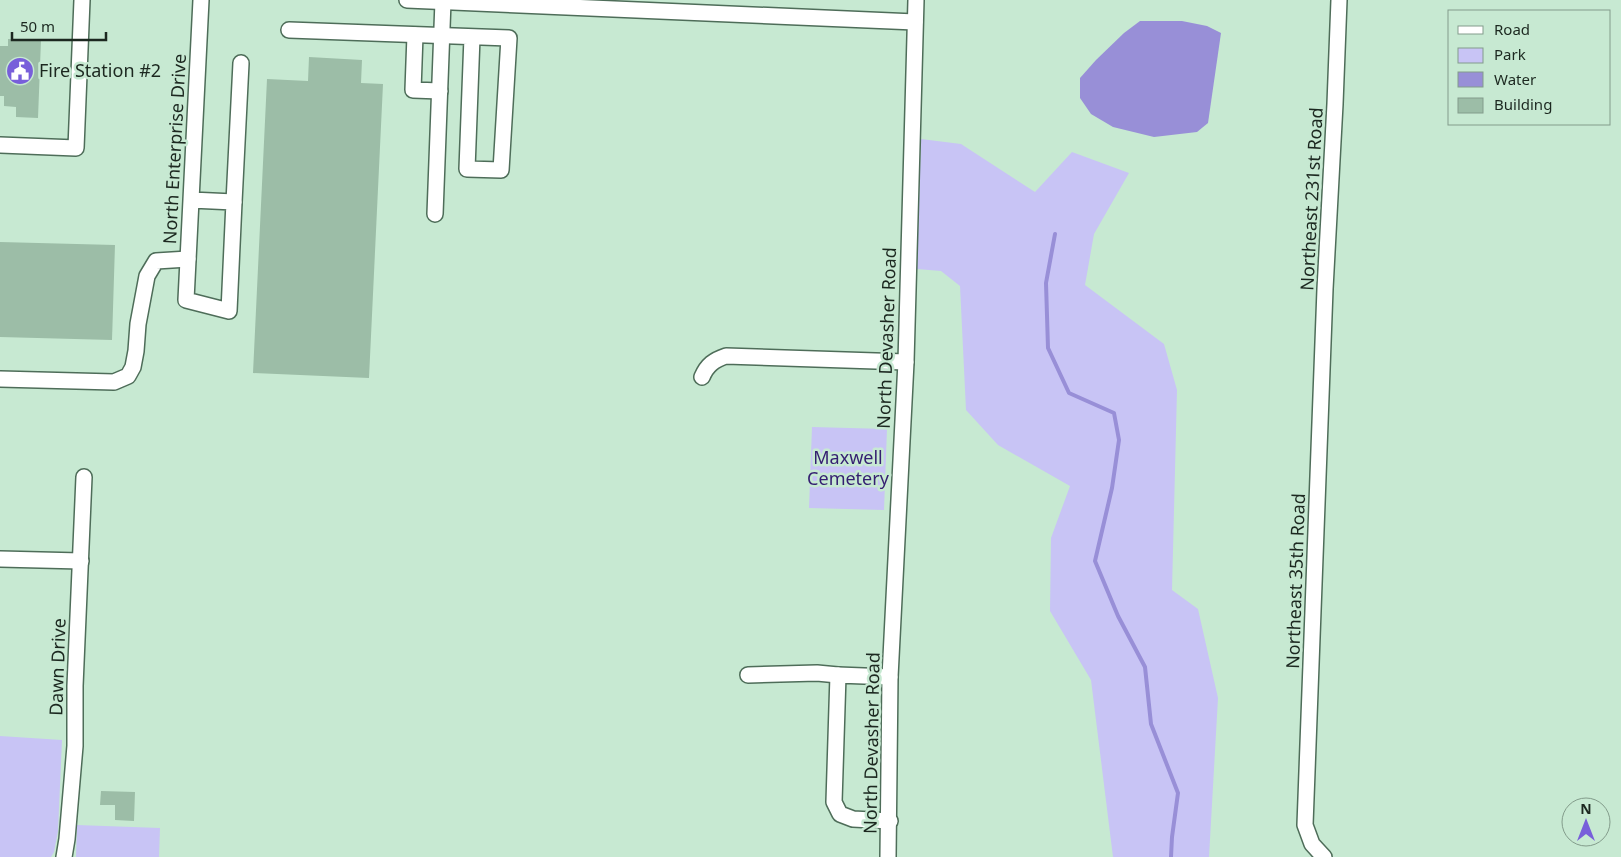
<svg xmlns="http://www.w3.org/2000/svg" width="1621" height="857" viewBox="0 0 1621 857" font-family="'Noto Sans',sans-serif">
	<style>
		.green { fill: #c8c4f5 }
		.water { fill: #988fd7 }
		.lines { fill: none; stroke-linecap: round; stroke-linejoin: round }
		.stream { stroke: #988fd7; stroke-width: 4 }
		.building { fill: #9cbda7 }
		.minor-casing { stroke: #4e6d59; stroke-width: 18 }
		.minor { stroke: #fff; stroke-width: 15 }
		.labels { text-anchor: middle; stroke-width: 5; stroke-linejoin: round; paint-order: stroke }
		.poi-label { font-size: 18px; fill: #1c2820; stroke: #c7e9d2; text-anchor: start }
		.street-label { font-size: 18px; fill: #1c2820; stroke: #c7e9d2 }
		.park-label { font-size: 18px; fill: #341e71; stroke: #c7e9d2 }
	</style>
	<rect width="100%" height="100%" fill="#c7e9d2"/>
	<g class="green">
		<path d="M921 139 961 144 1035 192 1072 152 1129 173 1094 234 1085 285 1164 344 1177 390 1172 590 1198 609 1218 698 1209 857H1113L1091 680 1050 611 1051 538 1070 486 998 445 966 410 960 286 941 271 917 269Z"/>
		<path d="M812 427 887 429 884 510 809 508Z"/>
		<path d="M0 736 62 740 58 831 54 852 51 857H0Z"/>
		<path d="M77 825 160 828 159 857H76Z"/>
	</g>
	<path class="water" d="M1140 21H1182L1207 26 1221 33 1208 123 1197 132 1154 137 1113 127 1091 114 1080 98V78L1096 60 1124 33Z"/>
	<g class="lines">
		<path class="stream" d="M1055 234 1046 283 1048 348 1069 393 1114 413 1119 440 1112 488 1095 561 1118 616 1145 667 1151 724 1178 793 1172 837 1171 857"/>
	</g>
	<g class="building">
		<path d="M8 39 41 40 38 118 16 117V107L4 106V96H0V46H8Z"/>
		<path d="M309 57 362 60 361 83 383 84 369 378 253 373 267 79 308 81Z"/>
		<path d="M0 242 115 245 112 340 0 337Z"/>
		<path d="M101 791 135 792 134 821 115 820V805H100Z"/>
	</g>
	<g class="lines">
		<g class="minor-casing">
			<g id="minor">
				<path d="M407 0 915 22"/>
				<path d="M289 30 509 38 501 170 467 169 472 37"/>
				<path d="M415 35 413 90 440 91"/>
				<path d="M0 145 76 148 82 0"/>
				<path d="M191 200 234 202 229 311 186 300C191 200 196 100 201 0"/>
				<path d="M234 202 241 63"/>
				<path d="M435 214 443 1"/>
				<path d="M702 377C707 365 714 360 726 356L906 362"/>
				<path d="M0 379 114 382 128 376 133 367 136 351 138 324 147 276 156 261 188 259"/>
				<path d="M0 559 81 561"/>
				<path d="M748 675 817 673 838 675"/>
				<path d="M890 821 853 819 840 814 834 802 838 675 890 677"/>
				<path d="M64 857 67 839 75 746V686L84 477"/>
				<path d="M888 857 890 677 906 362 916 0"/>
				<path d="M1324 857 1312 844 1305 825 1325 289 1335 104 1339 0"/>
			</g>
		</g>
		<use href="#minor" class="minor"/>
	</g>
	<defs>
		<g id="civic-disc" transform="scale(1.4375)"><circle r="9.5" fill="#785fda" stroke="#c7e9d2"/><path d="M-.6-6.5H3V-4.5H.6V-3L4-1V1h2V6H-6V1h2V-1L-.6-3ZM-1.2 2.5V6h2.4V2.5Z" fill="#fff"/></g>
	</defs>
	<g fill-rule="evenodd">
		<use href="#civic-disc" x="20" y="71"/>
	</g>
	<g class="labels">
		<g class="poi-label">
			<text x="39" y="77">Fire Station #2</text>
		</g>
		<g class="street-label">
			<text transform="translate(175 149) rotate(-87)" y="6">North Enterprise Drive</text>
			<text transform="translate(1312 199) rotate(-87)" y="6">Northeast 231st Road</text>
			<text transform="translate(887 338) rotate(-88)" y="6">North Devasher Road</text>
			<text transform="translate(1296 581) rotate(-88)" y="6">Northeast 35th Road</text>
			<text transform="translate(58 667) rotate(-88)" y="6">Dawn Drive</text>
			<text transform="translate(872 743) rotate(-89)" y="6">North Devasher Road</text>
		</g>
		<g class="park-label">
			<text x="848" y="464">Maxwell<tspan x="848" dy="21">Cemetery</tspan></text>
		</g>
	</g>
	<rect x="1448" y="10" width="162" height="115" fill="#c7e9d2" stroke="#839c8b"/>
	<rect x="1458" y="26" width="25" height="8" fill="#ffffff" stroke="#839c8b"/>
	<text x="1494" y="35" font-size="15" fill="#1c2820">Road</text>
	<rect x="1458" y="48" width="25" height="15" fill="#c8c4f5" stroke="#839c8b"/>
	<text x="1494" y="60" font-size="15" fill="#1c2820">Park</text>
	<rect x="1458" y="72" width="25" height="15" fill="#988fd7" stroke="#839c8b"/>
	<text x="1494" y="85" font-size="15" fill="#1c2820">Water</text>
	<rect x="1458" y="98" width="25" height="15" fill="#9cbda7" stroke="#839c8b"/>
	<text x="1494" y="110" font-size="15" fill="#1c2820">Building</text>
	<g transform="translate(1586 822)"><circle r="24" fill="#c7e9d2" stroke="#839c8b"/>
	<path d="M0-4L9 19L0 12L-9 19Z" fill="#785fda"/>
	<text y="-8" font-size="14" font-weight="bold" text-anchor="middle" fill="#1c2820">N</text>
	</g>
	<path d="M12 32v8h94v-8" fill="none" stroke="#1c2820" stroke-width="2.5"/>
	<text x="20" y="32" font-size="15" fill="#1c2820" stroke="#c7e9d2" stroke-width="4" paint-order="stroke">50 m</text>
</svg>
